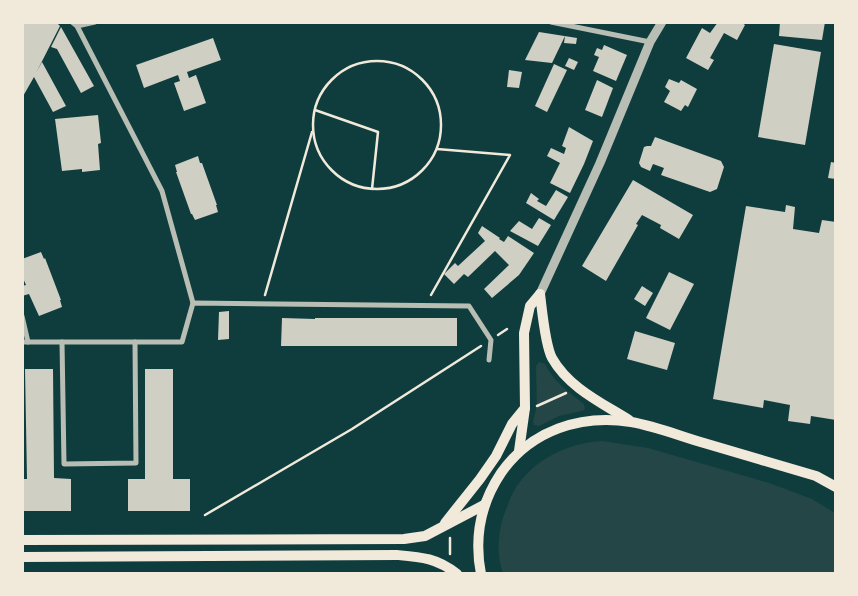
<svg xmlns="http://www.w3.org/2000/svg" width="858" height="596" viewBox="0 0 858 596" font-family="Helvetica,sans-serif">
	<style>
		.green { fill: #244646 }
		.building { fill: #cfcfc3 }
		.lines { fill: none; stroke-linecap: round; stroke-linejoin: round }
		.path { stroke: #f1e9da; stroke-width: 2.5 }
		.minor { stroke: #b8beb3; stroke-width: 5 }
		.tertiary { stroke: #b8beb3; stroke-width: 9 }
		.secondary { stroke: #f1e9da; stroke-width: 10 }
	</style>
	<rect width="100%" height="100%" fill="#0f3d3e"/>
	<g class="green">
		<path d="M539 362 545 364C554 382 568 392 584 404L585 409 582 411 559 416 539 426 534 425 533 421 537 406 536 366Z"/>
		<path d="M602 441 648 448 769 483 812 499 835 513V573H503C496 554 498 531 505 512 508 505 510 497 514 491 532 460 567 443 602 441Z"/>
	</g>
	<g class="building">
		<path d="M22 22H56L60 26 36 73 42 62 66 106 53 112 34 77 22 98Z"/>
		<path d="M718 22H741L745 25 737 40 724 33 710 58 714 60 708 70 686 58 702 28 710 33Z"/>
		<path d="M780 22H825L822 40 779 36Z"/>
		<path d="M61 27 94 86 81 93 57 49 51 47Z"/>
		<path d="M539 32 577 38 576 44 564 43 565 36 552 63 525 60Z"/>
		<path d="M213 38 221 60 187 72 189 78 196 75 206 103 184 111 174 83 180 81 178 75 144 88 136 65Z"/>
		<path d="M774 44 821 52 805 145 758 137Z"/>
		<path d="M604 45 627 55 616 81 593 71 599 57 594 55 597 48 602 50Z"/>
		<path d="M569 58 578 62 574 70 565 66Z"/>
		<path d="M554 64 567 70 547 112 535 106Z"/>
		<path d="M509 70 522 72 519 88 507 87Z"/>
		<path d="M669 79 679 83 681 80 697 89 688 107 685 105 681 111 664 102 670 91 665 87Z"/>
		<path d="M597 80 613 88 602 117 585 110Z"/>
		<path d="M98 115 101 143 98 144 100 170 82 172V169L62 171 55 119Z"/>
		<path d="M569 127 593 141 584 164 570 193 550 183 560 163 547 156 551 148 564 154 566 148 562 146Z"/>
		<path d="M655 137 721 161 724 167 717 189 710 192 661 175 664 168 653 164 650 171 641 167 639 163 644 147 647 146H651Z"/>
		<path d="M198 156 200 163H202L217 205H216L218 212 195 220 192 214H191L176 172H177L175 165Z"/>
		<path d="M831 162 836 163V179L828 178Z"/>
		<path d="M633 180 693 215 679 239 660 228 661 225 642 215 636 224 638 225 606 281 582 266Z"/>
		<path d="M556 190 568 197 554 220 526 203 531 193 539 199 537 201 546 206Z"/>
		<path d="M786 205 795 207 793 229 819 233 822 220 836 222V420L811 416 810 424 788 421 790 405 764 400 763 408 713 399 746 206 785 212Z"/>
		<path d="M539 218 551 225 538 246 510 231 519 221 532 229Z"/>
		<path d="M482 226 500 238 499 239 504 242 508 236 534 253 519 275 492 298 484 289 509 265 495 251 468 277 464 274 454 284 444 274 455 263 458 266 485 241 478 233Z"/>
		<path d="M41 252 44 259 45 258 61 300H60L62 307 39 316 29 294 22 296V286L26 285 22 276V259Z"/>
		<path d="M669 272 694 284 670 330 646 318Z"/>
		<path d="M642 286 653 293 645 306 634 299Z"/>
		<path d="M229 311V339L218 340 219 312Z"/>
		<path d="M282 318 315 319V318H457V346H281Z"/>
		<path d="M635 331 675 343 667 370 627 359Z"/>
		<path d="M25 369H53L54 478 71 479V511H22V479H27Z"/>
		<path d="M145 369H173V479H190V511H128V479H145Z"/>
	</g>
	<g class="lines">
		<g class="path">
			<circle cx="377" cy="125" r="64"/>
			<path d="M315 110 378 132 372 189"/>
			<path d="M265 295 312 132"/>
			<path d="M431 295 510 155 437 149"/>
			<path d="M498 335 507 329"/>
			<path d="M537 406 566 393"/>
			<path d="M205 515 352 429 481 346"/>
			<path d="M450 538V554"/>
		</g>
		<g class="minor">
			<path d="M72 22 77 26 162 191 193 303"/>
			<path d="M551 22 650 42"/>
			<path d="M77 26 95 22"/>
			<path d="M22 316 28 342"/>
			<path d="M22 342H182L193 303 469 306 491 340 489 360"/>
			<path d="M62 342 64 464 136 463 135 342"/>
		</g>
		<path class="tertiary" d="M540 294 600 163 650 42 662 22"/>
		<g class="secondary">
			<path d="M540 294C542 309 545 345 552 358 569 388 602 403 629 420"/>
			<path d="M519 451 525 408 524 333 530 306 540 294"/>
			<path d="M445 523 480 479 496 456 512 424 525 408"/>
			<path d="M22 540 404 539 425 536 484 505"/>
			<path d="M22 557 397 555C421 557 437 558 457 574"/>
			<path d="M481 574C474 538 481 503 501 473 531 430 581 414 631 422 655 426 680 436 704 443 741 454 779 465 816 476L836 487"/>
		</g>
	</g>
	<rect width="858" height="596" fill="none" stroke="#f1e9da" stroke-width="48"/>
</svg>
